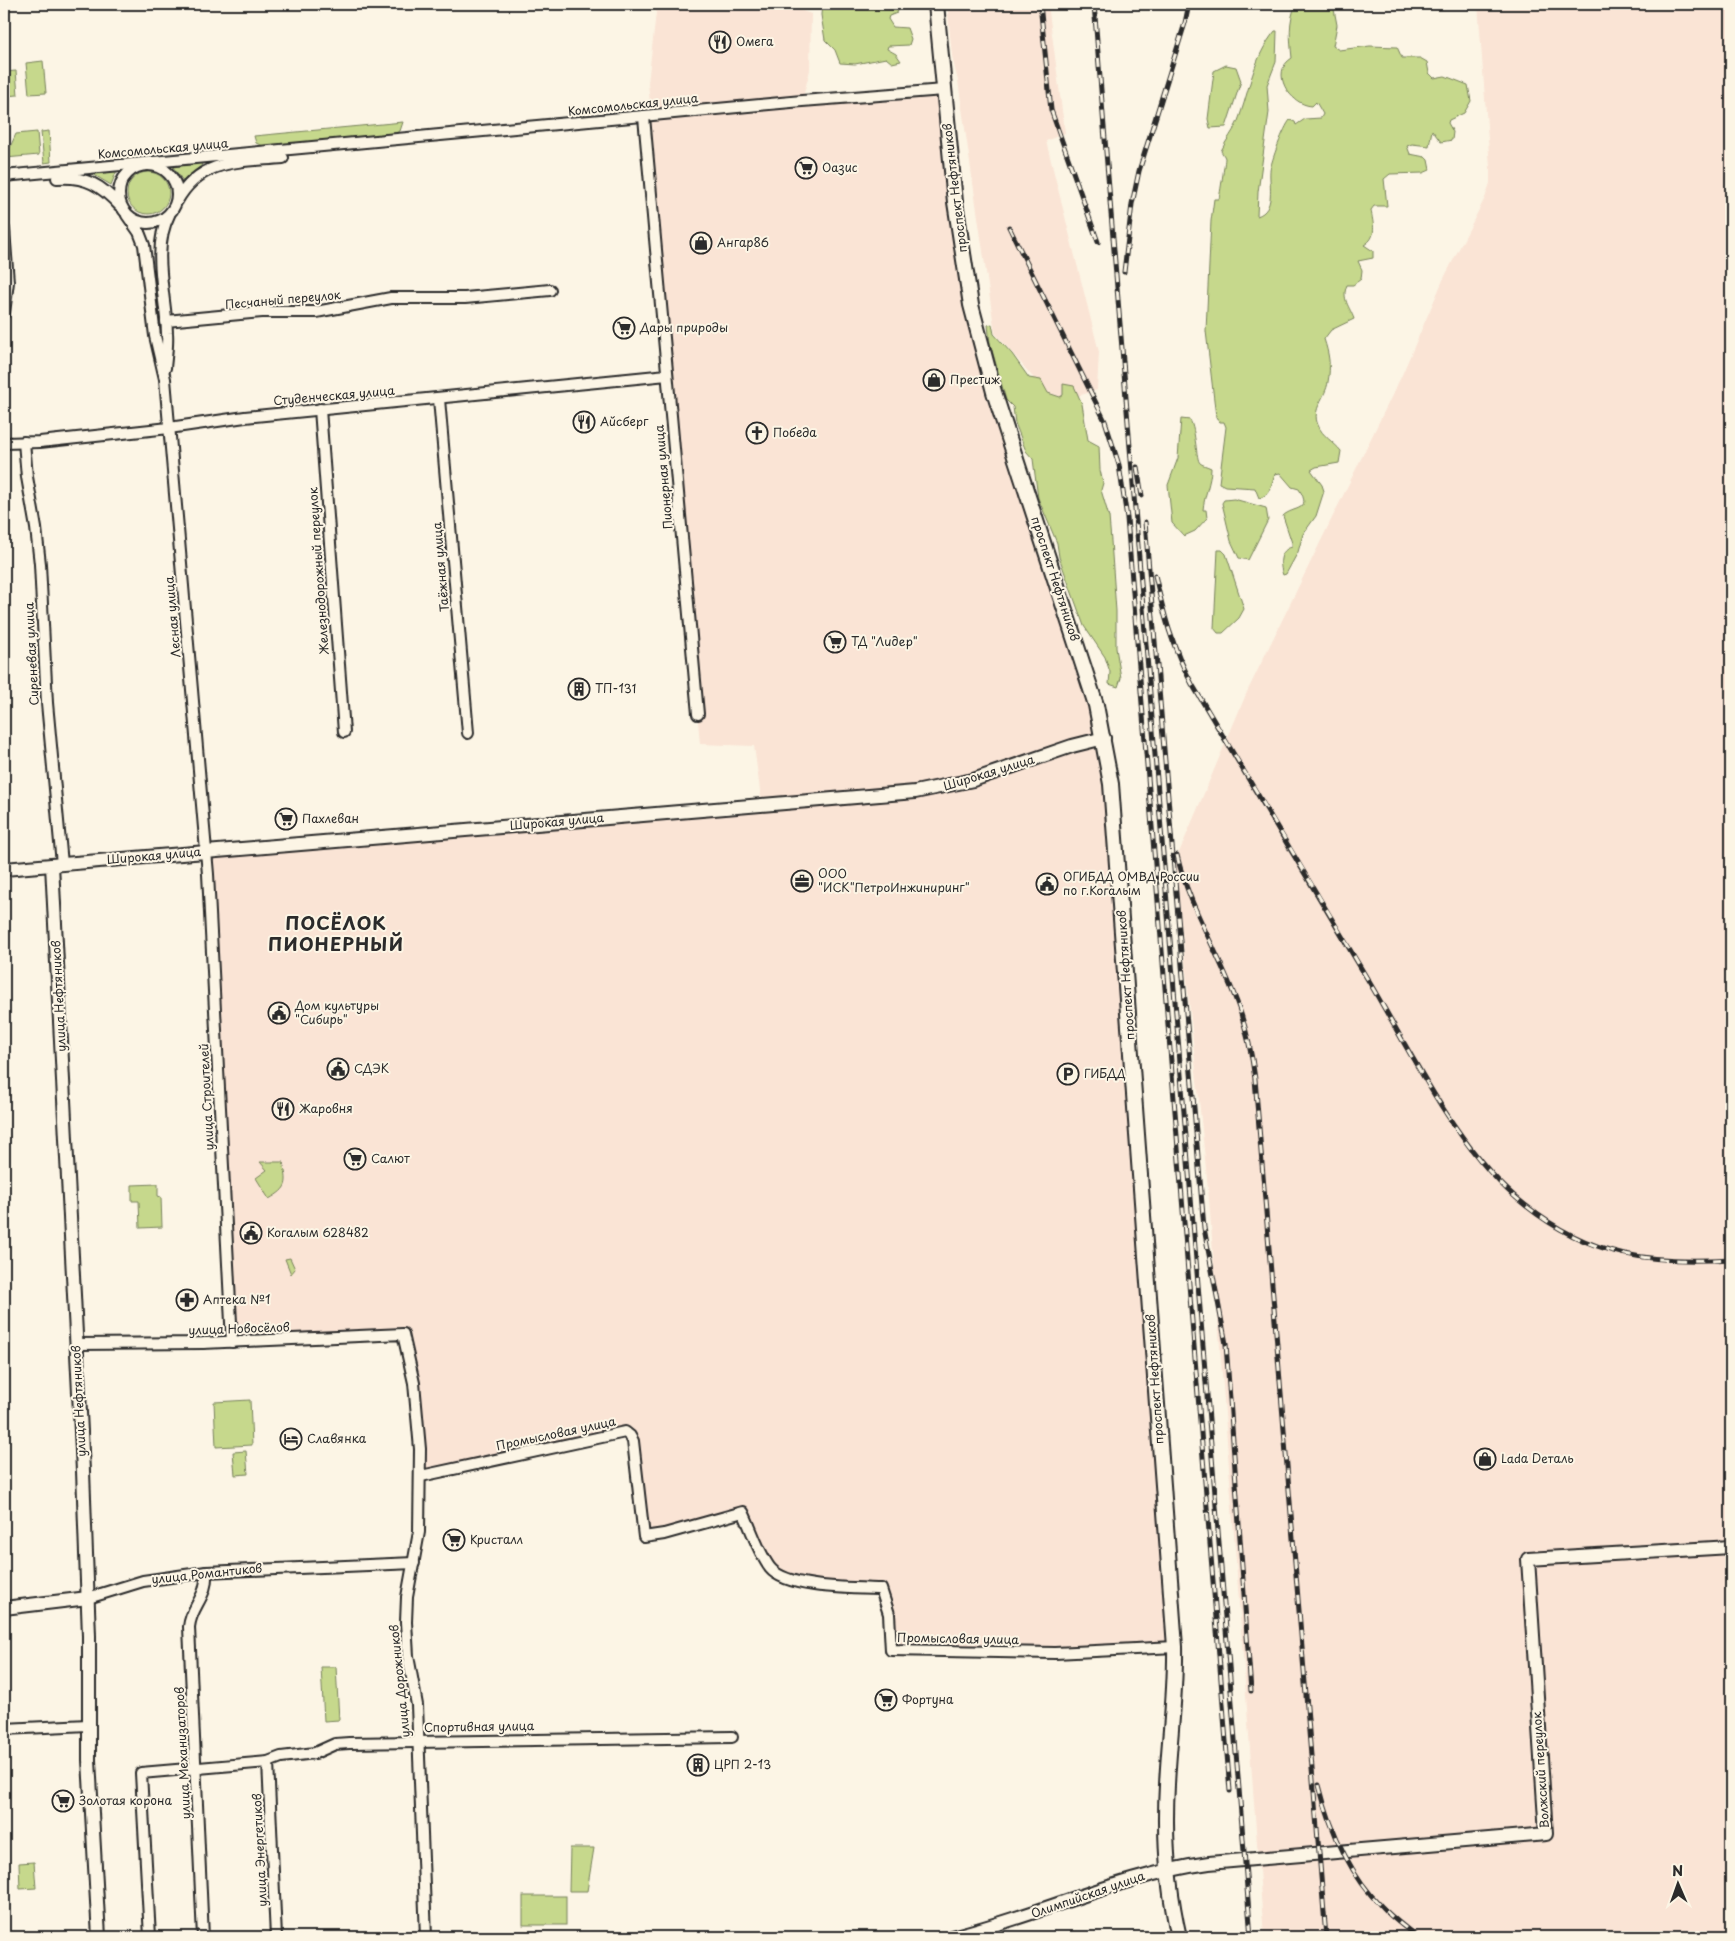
<svg xmlns="http://www.w3.org/2000/svg" width="1735" height="1941" viewBox="0 0 1735 1941" font-family="'Playpen Sans',sans-serif">
	<style>
		.built { fill: #fae4d5 }
		.green { fill: #c6d88c; stroke: #78825c }
		.lines { fill: none; stroke-linecap: round; stroke-linejoin: round }
		.minor-casing { stroke: #2b2b2b; stroke-width: 14 }
		.tertiary-casing { stroke: #2b2b2b; stroke-width: 16 }
		.secondary-casing { stroke: #2b2b2b; stroke-width: 18 }
		.minor { stroke: #fcf5e5; stroke-width: 10 }
		.tertiary { stroke: #fcf5e5; stroke-width: 12 }
		.secondary { stroke: #fcf5e5; stroke-width: 14 }
		.rail-casing { stroke: #2b2b2b; stroke-width: 5 }
		.rail { stroke: #fcf5e5; stroke-width: 3; stroke-dasharray: 9; stroke-linecap: butt }
		.labels { text-anchor: middle; stroke-width: 4; stroke-linejoin: round; paint-order: stroke }
		.poi-label { font-size: 12px; fill: #2b2b2b; stroke: #fcf5e5; text-anchor: start }
		.street-label { font-size: 12px; fill: #2b2b2b; stroke: #fcf5e5 }
		.district-label { font-size: 18px; font-weight: bold; letter-spacing: 1px; fill: #2b2b2b; stroke: #fcf5e5 }
	</style>
	<rect width="100%" height="100%" fill="#fcf5e5"/>
	<filter id="ink" filterUnits="userSpaceOnUse"><feTurbulence type="fractalNoise" baseFrequency=".02" numOctaves="2"/><feDisplacementMap in="SourceGraphic" scale="10" xChannelSelector="R" yChannelSelector="G"/><feConvolveMatrix kernelMatrix="1 2 1 2 8 2 1 2 1" color-interpolation-filters="sRGB"/></filter>
	<g filter="url(#ink)">
		<g class="built">
			<path d="M657 4H784L811 14 810 70 802 101 944 90 971 305 1101 723 1175 1647 891 1650 881 1589 778 1575 743 1512 644 1537 630 1436 421 1476 403 1334 232 1342 206 852 762 805 754 746 700 744 644 117 650 103 648 83Z"/>
			<path d="M947 4H1048L1065 133 1046 141 1099 352 1097 390 1055 403 995 333 958 81 952 56Z"/>
			<path d="M1478 4H1731V1937H1264L1209 1199 1175 862 1247 692 1401 377 1443 280 1485 198 1490 183V167Z"/>
		</g>
		<g class="green">
			<path d="M822 4H901L897 13 889 16 888 19 893 27 907 28 911 39 909 45 888 46 887 49 896 54 901 61 892 63 886 58 855 64 840 63 835 50 825 40 821 15Z"/>
			<path d="M1296 4H1333L1337 25 1333 46 1339 50 1370 46 1397 47 1402 58H1420L1427 62 1429 73 1434 78 1445 76 1468 85 1471 101 1464 113 1449 120 1448 123 1453 132 1452 140 1441 142 1432 130 1429 146 1412 144 1407 146 1410 154 1425 157 1428 160 1430 170 1423 173 1390 174 1384 179 1387 206H1374L1371 210C1373 224 1378 237 1364 245L1373 251V258L1358 261 1362 270 1361 279 1353 285H1347C1341 299 1350 307 1354 319L1331 330 1324 339C1329 354 1331 366 1328 382 1326 397 1311 409 1318 425 1322 436 1334 442 1341 451L1339 463 1316 467 1311 470 1322 485 1324 491 1316 516 1303 534 1298 552 1286 574 1283 575C1279 564 1279 550 1292 547V543L1283 516C1293 506 1313 512 1299 489L1292 487 1280 473 1275 474C1272 484 1270 496 1259 498L1255 488 1225 486 1219 483 1226 427 1224 422H1220L1216 417 1206 331 1211 221 1214 199H1219C1220 195 1225 161 1225 158 1224 155 1222 153 1221 151 1226 140 1234 131 1238 121 1250 89 1253 58 1275 31H1277L1276 62 1267 85 1269 112 1258 192 1257 216C1276 210 1269 186 1270 171 1271 161 1284 127 1290 120L1295 122 1296 125 1305 119 1321 118 1323 114 1316 102 1312 106C1290 105 1269 72 1292 58 1290 39 1288 22 1296 4Z"/>
			<path d="M43 61 46 93 29 94 26 63Z"/>
			<path d="M1226 65 1236 67 1241 81 1226 127 1210 128 1208 119 1214 71Z"/>
			<path d="M16 71 18 95 4 96V72Z"/>
			<path d="M403 122 400 131 395 133 263 146 256 143 254 136Z"/>
			<path d="M49 131 51 162 44 163 41 132Z"/>
			<path d="M37 132 39 155 5 158 16 134Z"/>
			<path d="M201 163 202 165 183 181 173 167Z"/>
			<path d="M117 170 111 185 91 173Z"/>
			<circle cx="148" cy="193" r="21"/>
			<path d="M992 324 994 334 1012 354 1029 378 1041 380 1048 393 1060 397 1063 395V384L1074 386 1082 404 1088 440 1099 446 1100 470 1103 483 1101 490 1109 517 1111 541 1116 611V648L1121 678 1118 687 1109 684 1110 672 1105 657 1084 626 1059 557 1057 543 1038 498 1033 459 1026 451 1015 423 1013 407 1006 400 990 343 988 325Z"/>
			<path d="M1181 419 1190 420C1196 430 1196 460 1200 463 1202 465 1207 466 1211 468 1211 483 1204 495 1203 510H1206L1207 518 1195 531 1184 536 1172 523 1168 485 1178 458Z"/>
			<path d="M1234 499 1266 508 1268 520 1248 560 1239 558 1231 541 1222 503 1224 500Z"/>
			<path d="M1218 550H1222L1226 554 1244 609 1239 618 1223 633H1218L1214 628Z"/>
			<path d="M260 1162H283C288 1183 289 1188 269 1199L256 1178 267 1170Z"/>
			<path d="M158 1184V1196L161 1197 162 1227 140 1228 139 1201H132V1185Z"/>
			<path d="M290 1258 295 1269 291 1274 285 1259Z"/>
			<path d="M250 1400 252 1445 216 1447 214 1402Z"/>
			<path d="M246 1451 248 1474 235 1475 233 1452Z"/>
			<path d="M321 1667H336L339 1720 324 1721Z"/>
			<path d="M570 1848H594L587 1891H569Z"/>
			<path d="M34 1862 36 1888 20 1889 19 1863Z"/>
			<rect x="523" y="1896" width="43" height="29"/>
		</g>
		<g class="lines">
			<g class="minor-casing">
				<g id="minor">
					<path d="M644 117 698 714"/>
					<circle cx="148" cy="194" r="29"/>
					<path d="M4 176 802 101 944 90"/>
					<path d="M57 178C86 176 101 185 120 206"/>
					<path d="M177 201C201 158 240 162 283 158"/>
					<path d="M127 215 139 232 144 245 155 336 165 379 208 874 232 1342"/>
					<path d="M4 229 8 282 4 313"/>
					<path d="M166 321 262 312H316L391 298H465L550 290"/>
					<path d="M165 368C166 357 168 345 167 333 166 295 151 250 169 215"/>
					<path d="M439 399 468 733"/>
					<path d="M320 409 344 732"/>
					<path d="M24 442 27 477 36 528 40 564 47 703 62 864"/>
					<path d="M4 443 40 442 169 428 245 417 667 375"/>
					<path d="M77 1344 203 1343 403 1334 414 1383 420 1449 419 1532 407 1597 406 1622 408 1656 417 1705 426 1937"/>
					<path d="M421 1476 625 1432 630 1436 633 1441 644 1537 664 1534 743 1512C752 1530 758 1552 770 1568 787 1589 854 1588 881 1589L889 1614 891 1650 1055 1653 1175 1647"/>
					<path d="M88 1598 143 1581 206 1572 414 1563"/>
					<path d="M4 1729 88 1725"/>
					<path d="M268 1762 276 1937"/>
					<path d="M150 1937 141 1773 268 1762 281 1757 315 1753 335 1744 349 1743 732 1737"/>
					<path d="M203 1937 189 1627C191 1605 208 1598 206 1572"/>
				</g>
			</g>
			<g class="tertiary-casing">
				<g id="tertiary">
					<path d="M52 865 83 1471 89 1636V1760L99 1937"/>
					<path d="M4 869 915 792 973 780 1072 746 1104 738"/>
					<path d="M4 1608 88 1598"/>
					<path d="M951 1937C1038 1916 1120 1875 1209 1863L1546 1834 1528 1559 1731 1547"/>
				</g>
			</g>
			<g class="secondary-casing">
				<path id="secondary" d="M936 4 955 202 971 305 994 392 1096 705 1111 784 1175 1647C1176 1694 1169 1739 1167 1785 1164 1837 1167 1886 1179 1937"/>
			</g>
			<use href="#minor" class="minor"/>
			<use href="#tertiary" class="tertiary"/>
			<use href="#secondary" class="secondary"/>
			<g class="rail-casing">
				<g id="rail">
					<path d="M1040 4 1051 110 1098 242"/>
					<path d="M1094 4 1251 1937"/>
					<path d="M1009 227 1105 421 1119 465 1127 518 1230 1791"/>
					<path d="M1124 272 1132 204 1139 171 1185 23 1189 4"/>
					<path d="M1137 467 1142 496"/>
					<path d="M1145 522 1204 1228 1226 1344 1251 1691"/>
					<path d="M1155 575C1164 615 1172 647 1192 684 1252 784 1312 884 1371 985 1412 1055 1461 1156 1525 1205 1590 1257 1651 1264 1731 1259"/>
					<path d="M1177 855C1189 908 1221 956 1239 1008 1247 1031 1252 1055 1255 1079L1326 1937"/>
					<path d="M1319 1785C1330 1829 1349 1874 1382 1907 1392 1918 1405 1927 1417 1937"/>
				</g>
			</g>
			<use href="#rail" class="rail"/>
		</g>
	</g>
	<defs>
		<g id="restaurant-ring" transform="scale(1.125)"><circle r="9.5" fill="#fcf5e5" stroke="#2b2b2b" stroke-width="1.5"/><path d="M-5-6h1v4h1v-4h1v4h1v-4h1v5L-1.5 .5V6h-2V.5L-5-1ZM5-6V6H3V1.5H1.5Q1.5-4 5-6Z" fill="#2b2b2b"/></g>
		<g id="supermarket-ring" transform="scale(1.125)"><circle r="9.5" fill="#fcf5e5" stroke="#2b2b2b" stroke-width="1.5"/><path d="M-6-5.5h2.5l.6 2H6L4.5 2H-2.5L-4.4-4H-6ZM-1.5 3.2a1.3 1.3 0 1 0 .1 0ZM3 3.2a1.3 1.3 0 1 0 .1 0Z" fill="#2b2b2b"/></g>
		<g id="shop-ring" transform="scale(1.125)"><circle r="9.5" fill="#fcf5e5" stroke="#2b2b2b" stroke-width="1.5"/><path d="M-5-2.5h2.3a2.7 3.5 0 0 1 5.4 0H5L5.5 6h-11ZM-1.5-2.5h3a1.5 2.3 0 0 0-3 0Z" fill="#2b2b2b"/></g>
		<g id="church-ring" transform="scale(1.125)"><circle r="9.5" fill="#fcf5e5" stroke="#2b2b2b" stroke-width="1.5"/><path d="M-1.2-6h2.4v3.5h3.3v2.4h-3.3V6h-2.4V-.1h-3.3v-2.4h3.3Z" fill="#2b2b2b"/></g>
		<g id="building-ring" transform="scale(1.125)"><circle r="9.5" fill="#fcf5e5" stroke="#2b2b2b" stroke-width="1.5"/><path d="M-4-6H4V6H1V3H-1V6H-4ZM-2.5-4.3h1.7v1.8h-1.7ZM.8-4.3h1.7v1.8H.8ZM-2.5-1h1.7V.8h-1.7ZM.8-1h1.7V.8H.8Z" fill="#2b2b2b"/></g>
		<g id="office-ring" transform="scale(1.125)"><circle r="9.5" fill="#fcf5e5" stroke="#2b2b2b" stroke-width="1.5"/><path d="M-6-3h4V-5.5h4V-3h4V5H-6ZM-1-4.5V-3h2v-1.5ZM-6 0V1H6V0Z" fill="#2b2b2b"/></g>
		<g id="civic-ring" transform="scale(1.125)"><circle r="9.5" fill="#fcf5e5" stroke="#2b2b2b" stroke-width="1.5"/><path d="M-.6-6.5H3V-4.5H.6V-3L4-1V1h2V6H-6V1h2V-1L-.6-3ZM-1.2 2.5V6h2.4V2.5Z" fill="#2b2b2b"/></g>
		<g id="parking-ring" transform="scale(1.125)"><circle r="9.5" fill="#fcf5e5" stroke="#2b2b2b" stroke-width="1.5"/><path d="M-3.5-5.5H1a3.5 3.5 0 0 1 0 7H-1V5.5H-3.5ZM-1-3.4V-.6H.8a1.4 1.4 0 0 0 0-2.8Z" fill="#2b2b2b"/></g>
		<g id="pharmacy-ring" transform="scale(1.125)"><circle r="9.5" fill="#fcf5e5" stroke="#2b2b2b" stroke-width="1.5"/><path d="M-2-6h4v4h4v4h-4v4h-4v-4h-4v-4h4Z" fill="#2b2b2b"/></g>
		<g id="hotel-ring" transform="scale(1.125)"><circle r="9.5" fill="#fcf5e5" stroke="#2b2b2b" stroke-width="1.5"/><path d="M-6-4.5h1.5V1H6V5H4.5V3h-9V5H-6ZM-4 0a1.8 1.8 0 1 1 3.6 0ZM.5 0V-2.5h3Q6-2.5 6 0Z" fill="#2b2b2b"/></g>
	</defs>
	<g fill-rule="evenodd">
		<use href="#restaurant-ring" x="720" y="42"/>
		<use href="#supermarket-ring" x="806" y="168"/>
		<use href="#shop-ring" x="701" y="243"/>
		<use href="#supermarket-ring" x="624" y="328"/>
		<use href="#shop-ring" x="934" y="380"/>
		<use href="#restaurant-ring" x="584" y="422"/>
		<use href="#church-ring" x="757" y="433"/>
		<use href="#supermarket-ring" x="835" y="642"/>
		<use href="#building-ring" x="579" y="689"/>
		<use href="#supermarket-ring" x="286" y="819"/>
		<use href="#office-ring" x="802" y="881"/>
		<use href="#civic-ring" x="1047" y="884"/>
		<use href="#civic-ring" x="279" y="1013"/>
		<use href="#civic-ring" x="338" y="1069"/>
		<use href="#parking-ring" x="1068" y="1074"/>
		<use href="#restaurant-ring" x="283" y="1109"/>
		<use href="#supermarket-ring" x="355" y="1159"/>
		<use href="#civic-ring" x="251" y="1233"/>
		<use href="#pharmacy-ring" x="187" y="1300"/>
		<use href="#hotel-ring" x="291" y="1439"/>
		<use href="#shop-ring" x="1485" y="1459"/>
		<use href="#supermarket-ring" x="454" y="1540"/>
		<use href="#supermarket-ring" x="886" y="1700"/>
		<use href="#building-ring" x="698" y="1765"/>
		<use href="#supermarket-ring" x="63" y="1801"/>
	</g>
	<g class="labels">
		<g class="poi-label">
			<text x="736" y="46">Омега</text>
			<text x="822" y="172">Оазис</text>
			<text x="717" y="247">Ангар86</text>
			<text x="640" y="332">Дары природы</text>
			<text x="950" y="384">Престиж</text>
			<text x="600" y="426">Айсберг</text>
			<text x="773" y="437">Победа</text>
			<text x="851" y="646">ТД "Лидер"</text>
			<text x="595" y="693">ТП-131</text>
			<text x="302" y="823">Пахлеван</text>
			<text x="818" y="878">ООО<tspan x="818" dy="14">"ИСК"ПетроИнжиниринг"</tspan></text>
			<text x="1063" y="881">ОГИБДД ОМВД России<tspan x="1063" dy="14">по г.Когалым</tspan></text>
			<text x="295" y="1010">Дом культуры<tspan x="295" dy="14">"Сибирь"</tspan></text>
			<text x="354" y="1073">СДЭК</text>
			<text x="1084" y="1078">ГИБДД</text>
			<text x="299" y="1113">Жаровня</text>
			<text x="371" y="1163">Салют</text>
			<text x="267" y="1237">Когалым 628482</text>
			<text x="203" y="1304">Аптека №1</text>
			<text x="307" y="1443">Славянка</text>
			<text x="1501" y="1463">Lada Dеталь</text>
			<text x="470" y="1544">Кристалл</text>
			<text x="902" y="1704">Фортуна</text>
			<text x="714" y="1769">ЦРП 2-13</text>
			<text x="79" y="1805">Золотая корона</text>
		</g>
		<g class="street-label">
			<text transform="translate(633 105) rotate(-6)" y="4">Комсомольская улица</text>
			<text transform="translate(163 149) rotate(-5)" y="4">Комсомольская улица</text>
			<text transform="translate(955 188) rotate(-97)" y="4">проспект Нефтяников</text>
			<text transform="translate(283 300) rotate(-5)" y="4">Песчаный переулок</text>
			<text transform="translate(334 396) rotate(-5)" y="4">Студенческая улица</text>
			<text transform="translate(664 477) rotate(-95)" y="4">Пионерная улица</text>
			<text transform="translate(441 567) rotate(-95)" y="4">Таёжная улица</text>
			<text transform="translate(319 571) rotate(-94)" y="4">Железнодорожный переулок</text>
			<text transform="translate(1055 579) rotate(72)" y="4">проспект Нефтяников</text>
			<text transform="translate(173 617) rotate(-95)" y="4">Лесная улица</text>
			<text transform="translate(32 654) rotate(-93)" y="4">Сиреневая улица</text>
			<text transform="translate(989 773) rotate(-17)" y="4">Широкая улица</text>
			<text transform="translate(557 822) rotate(-5)" y="4">Широкая улица</text>
			<text transform="translate(154 856) rotate(-5)" y="4">Широкая улица</text>
			<text transform="translate(1126 975) rotate(-94)" y="4">проспект Нефтяников</text>
			<text transform="translate(59 996) rotate(-93)" y="4">улица Нефтяников</text>
			<text transform="translate(207 1097) rotate(-93)" y="4">улица Строителей</text>
			<text transform="translate(239 1329) rotate(-2)" y="4">улица Новосёлов</text>
			<text transform="translate(1155 1379) rotate(-94)" y="4">проспект Нефтяников</text>
			<text transform="translate(79 1401) rotate(-93)" y="4">улица Нефтяников</text>
			<text transform="translate(556 1434) rotate(-12)" y="4">Промысловая улица</text>
			<text transform="translate(207 1574) rotate(-6)" y="4">улица Романтиков</text>
			<text transform="translate(958 1639) rotate(1)" y="4">Промысловая улица</text>
			<text transform="translate(400 1681) rotate(-96)" y="4">улица Дорожников</text>
			<text transform="translate(479 1727) rotate(-1)" y="4">Спортивная улица</text>
			<text transform="translate(183 1753) rotate(-93)" y="4">улица Механизаторов</text>
			<text transform="translate(1541 1770) rotate(-94)" y="4">Волжский переулок</text>
			<text transform="translate(260 1850) rotate(-93)" y="4">улица Энергетиков</text>
			<text transform="translate(1088 1895) rotate(-19)" y="4">Олимпийская улица</text>
		</g>
		<g class="district-label">
			<text x="336" y="930">ПОСЁЛОК<tspan x="336" dy="21">ПИОНЕРНЫЙ</tspan></text>
		</g>
	</g>
	<rect width="1735" height="1941" fill="none" stroke="#fcf5e5" stroke-width="20"/>
	<rect x="10" y="10" width="1715" height="1921" fill="none" stroke="#2b2b2b" stroke-width="2" filter="url(#ink)"/>
	<g transform="translate(1678 1884) rotate(358)" stroke="#fcf5e5" stroke-width="4" paint-order="stroke">
	<path d="M0-4L9 19L0 12L-9 19Z" fill="#2b2b2b"/>
	<text y="-8" font-size="14" font-weight="bold" text-anchor="middle" fill="#2b2b2b">N</text>
	</g>
</svg>
